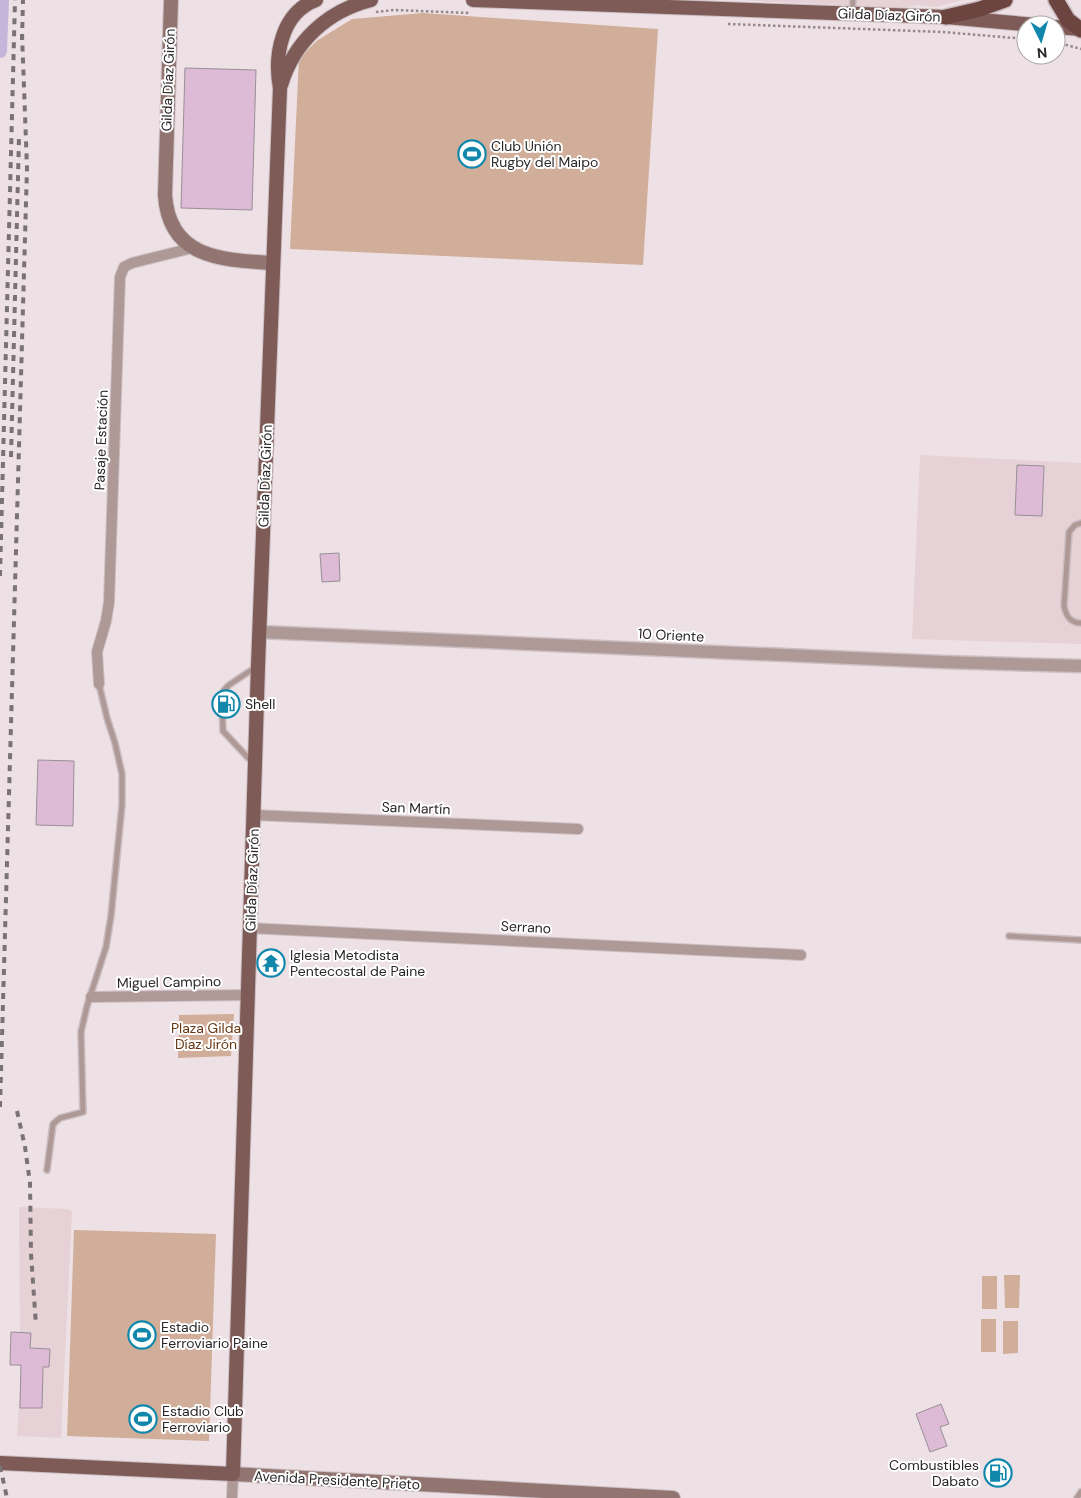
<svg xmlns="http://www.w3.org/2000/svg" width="1081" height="1498" viewBox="0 0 1081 1498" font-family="'DM Sans',sans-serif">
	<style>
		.built { fill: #e5d1d6 }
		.green { fill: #d1ae99 }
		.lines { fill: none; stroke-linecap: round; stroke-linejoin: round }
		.canal { stroke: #c6b5db; stroke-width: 14 }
		.building { fill: #ddbad6; stroke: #988f96 }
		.service-casing { stroke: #cbbfc3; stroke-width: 8 }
		.minor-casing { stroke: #cbbfc3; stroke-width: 12 }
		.tertiary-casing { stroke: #cbbfc3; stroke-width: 15 }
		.secondary-casing { stroke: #cbbfc3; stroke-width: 16 }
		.primary-casing { stroke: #cbbfc3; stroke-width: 16 }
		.motorway-casing { stroke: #cbbfc3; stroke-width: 18 }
		.path { stroke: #92898b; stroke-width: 2.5; stroke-dasharray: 2.5 2.5; stroke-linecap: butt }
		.service { stroke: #ae9997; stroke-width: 5 }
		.minor { stroke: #ae9997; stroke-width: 10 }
		.tertiary { stroke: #ae9997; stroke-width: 12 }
		.secondary { stroke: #927571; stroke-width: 14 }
		.primary { stroke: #7e5b57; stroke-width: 14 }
		.motorway { stroke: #6c4440; stroke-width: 15 }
		.rail { stroke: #7a7375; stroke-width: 4; stroke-dasharray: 6 6; stroke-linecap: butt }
		.labels { text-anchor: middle; stroke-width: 4; stroke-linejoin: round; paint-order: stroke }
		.street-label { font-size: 14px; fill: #2a2627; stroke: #fff }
		.poi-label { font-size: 14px; fill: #2a2627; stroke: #fff; text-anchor: start }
		.park-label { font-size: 14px; fill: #673612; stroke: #fff }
	</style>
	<rect width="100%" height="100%" fill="#eee1e5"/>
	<g class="built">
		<path d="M739 0H963L936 7 917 5 899 8Z"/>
		<path d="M920 455 1081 463V644L912 639Z"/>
		<path d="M19 1207 68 1209 72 1212 61 1438 17 1436 21 1366 10 1365 11 1332H20Z"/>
	</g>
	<g class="green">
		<path d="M423 13 658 29 643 265 290 249 299 58 318 40 352 19Z"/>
		<path d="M234 1014 231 1056 178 1058 179 1015Z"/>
		<path d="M74 1230 216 1234 209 1441 67 1436Z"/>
		<path d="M1004 1275H1020L1019 1308H1005Z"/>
		<rect x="982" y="1276" width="15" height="33"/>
		<rect x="981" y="1319" width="15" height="33"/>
		<path d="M1003 1321H1018V1353L1003 1354Z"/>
	</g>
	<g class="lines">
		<path class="canal" d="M0 51 2 0"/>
	</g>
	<g class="building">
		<path d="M185 68 256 70 252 210 181 208Z"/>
		<path d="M1017 465 1044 466 1042 516 1015 515Z"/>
		<path d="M339 553 340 581 322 582 320 554Z"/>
		<path d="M38 760 74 761 73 826 36 825Z"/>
		<path d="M11 1332 31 1333 30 1348 50 1349 49 1367H43L42 1408H20L21 1365H10Z"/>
		<path d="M941 1404 949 1424 940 1427 947 1446 930 1452 916 1414Z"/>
	</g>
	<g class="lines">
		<g class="service-casing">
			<g id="service">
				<path d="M852 13 853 0"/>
				<path d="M1081 523 1075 525 1069 532 1064 606C1066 616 1070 623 1081 623"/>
				<path d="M252 762 223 731 222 699 224 690 229 685 256 667"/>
				<path d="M1009 936 1081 940"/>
				<path d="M47 1170 53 1124 60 1118 83 1112 81 1032 87 1006 106 947 111 916 122 805V774L115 743 107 718 99 684"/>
				<path d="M1077 1498 1081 1492"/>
			</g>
		</g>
		<g class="minor-casing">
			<g id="minor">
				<path d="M99 684 97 652 106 621 109 602 120 277 124 267 132 263 192 248"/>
				<path d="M254 815 578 829"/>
				<path d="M250 928 801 955"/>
				<path d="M91 997 248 995"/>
				<path d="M232 1498 233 1474"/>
			</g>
		</g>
		<g class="tertiary-casing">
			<path id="tertiary" d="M260 632 942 662 1081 666"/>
		</g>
		<g class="secondary-casing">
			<g id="secondary">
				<path d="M171 0 165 195C169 259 223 260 273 263"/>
				<path d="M233 1474 673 1498"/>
			</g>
		</g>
		<g class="primary-casing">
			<g id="primary">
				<path d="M473 0 946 17 1036 25"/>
				<path d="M1056 27 1081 29"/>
				<path d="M281 85C294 42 327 11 371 0"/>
				<path d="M0 1463 233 1474 258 666 280 88C274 56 281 13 316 0"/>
			</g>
		</g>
		<g class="motorway-casing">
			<g id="motorway">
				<path d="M1056 0 1068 20 1081 30"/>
				<path d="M946 17 980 9 1005 0"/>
			</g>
		</g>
		<g class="path">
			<path d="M376 12 394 10 470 13"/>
			<path d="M728 24 943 32 1026 39"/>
			<path d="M1056 42 1081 49"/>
		</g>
		<use href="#service" class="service"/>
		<use href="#minor" class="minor"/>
		<use href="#tertiary" class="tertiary"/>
		<use href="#secondary" class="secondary"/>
		<use href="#primary" class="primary"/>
		<use href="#motorway" class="motorway"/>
		<g class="rail">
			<path d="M22 40 23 0"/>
			<path d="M11 457 19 137"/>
			<path d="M0 576 15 0"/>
			<path d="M0 1107 27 168 22 34"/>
			<path d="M17 1111 25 1147 30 1183 31 1254 36 1325"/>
			<path d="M0 1466 7 1498"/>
		</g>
	</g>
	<defs>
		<g id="stadium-ring" transform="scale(1.4375)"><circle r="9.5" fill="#fff" stroke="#1087ab" stroke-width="1.5"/><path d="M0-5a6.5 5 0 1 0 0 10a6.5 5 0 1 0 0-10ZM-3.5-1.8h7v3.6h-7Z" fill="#1087ab"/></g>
		<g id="fuel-ring" transform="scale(1.4375)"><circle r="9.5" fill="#fff" stroke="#1087ab" stroke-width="1.5"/><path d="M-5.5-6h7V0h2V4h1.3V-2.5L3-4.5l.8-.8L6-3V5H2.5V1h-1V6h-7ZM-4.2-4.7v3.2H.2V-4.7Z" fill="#1087ab"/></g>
		<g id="temple-ring" transform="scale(1.4375)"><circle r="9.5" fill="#fff" stroke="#1087ab" stroke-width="1.5"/><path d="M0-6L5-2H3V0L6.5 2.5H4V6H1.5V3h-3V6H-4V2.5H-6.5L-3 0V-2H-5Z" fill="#1087ab"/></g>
	</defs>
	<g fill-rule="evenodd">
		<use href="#stadium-ring" x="472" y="154"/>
		<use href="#fuel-ring" x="226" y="704"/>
		<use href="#temple-ring" x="271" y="963"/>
		<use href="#stadium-ring" x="142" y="1335"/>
		<use href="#stadium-ring" x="143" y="1419"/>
		<use href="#fuel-ring" x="998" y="1473"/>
	</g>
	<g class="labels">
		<g class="street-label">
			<text transform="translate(889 15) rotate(2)" y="5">Gilda Díaz Girón</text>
			<text transform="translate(168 80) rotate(-88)" y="5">Gilda Díaz Girón</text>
			<text transform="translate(101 440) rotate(-88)" y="5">Pasaje Estación</text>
			<text transform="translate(265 476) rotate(-88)" y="5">Gilda Díaz Girón</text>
			<text transform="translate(671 635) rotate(3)" y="5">10 Oriente</text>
			<text transform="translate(416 808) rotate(2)" y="5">San Martín</text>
			<text transform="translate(252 880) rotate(-88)" y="5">Gilda Díaz Girón</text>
			<text transform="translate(526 927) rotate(3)" y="5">Serrano</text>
			<text transform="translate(169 982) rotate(-1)" y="5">Miguel Campino</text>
			<text transform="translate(337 1480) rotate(3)" y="5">Avenida Presidente Prieto</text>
		</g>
		<g class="poi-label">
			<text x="491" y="151">Club Unión<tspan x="491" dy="16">Rugby del Maipo</tspan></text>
			<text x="245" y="709">Shell</text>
			<text x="290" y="960">Iglesia Metodista<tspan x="290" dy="16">Pentecostal de Paine</tspan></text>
			<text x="161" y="1332">Estadio<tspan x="161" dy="16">Ferroviario Paine</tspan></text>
			<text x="162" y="1416">Estadio Club<tspan x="162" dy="16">Ferroviario</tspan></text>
			<text x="979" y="1470" text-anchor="end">Combustibles<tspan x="979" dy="16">Dabato</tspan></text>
		</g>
		<g class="park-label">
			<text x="206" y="1033">Plaza Gilda<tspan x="206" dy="16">Díaz Jirón</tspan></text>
		</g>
	</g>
	<g transform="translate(1041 40) rotate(175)"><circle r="24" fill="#ffffff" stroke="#aaa8a9"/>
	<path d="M0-4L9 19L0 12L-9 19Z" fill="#1087ab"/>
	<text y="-8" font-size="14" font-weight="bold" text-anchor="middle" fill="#2a2627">N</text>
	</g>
</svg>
